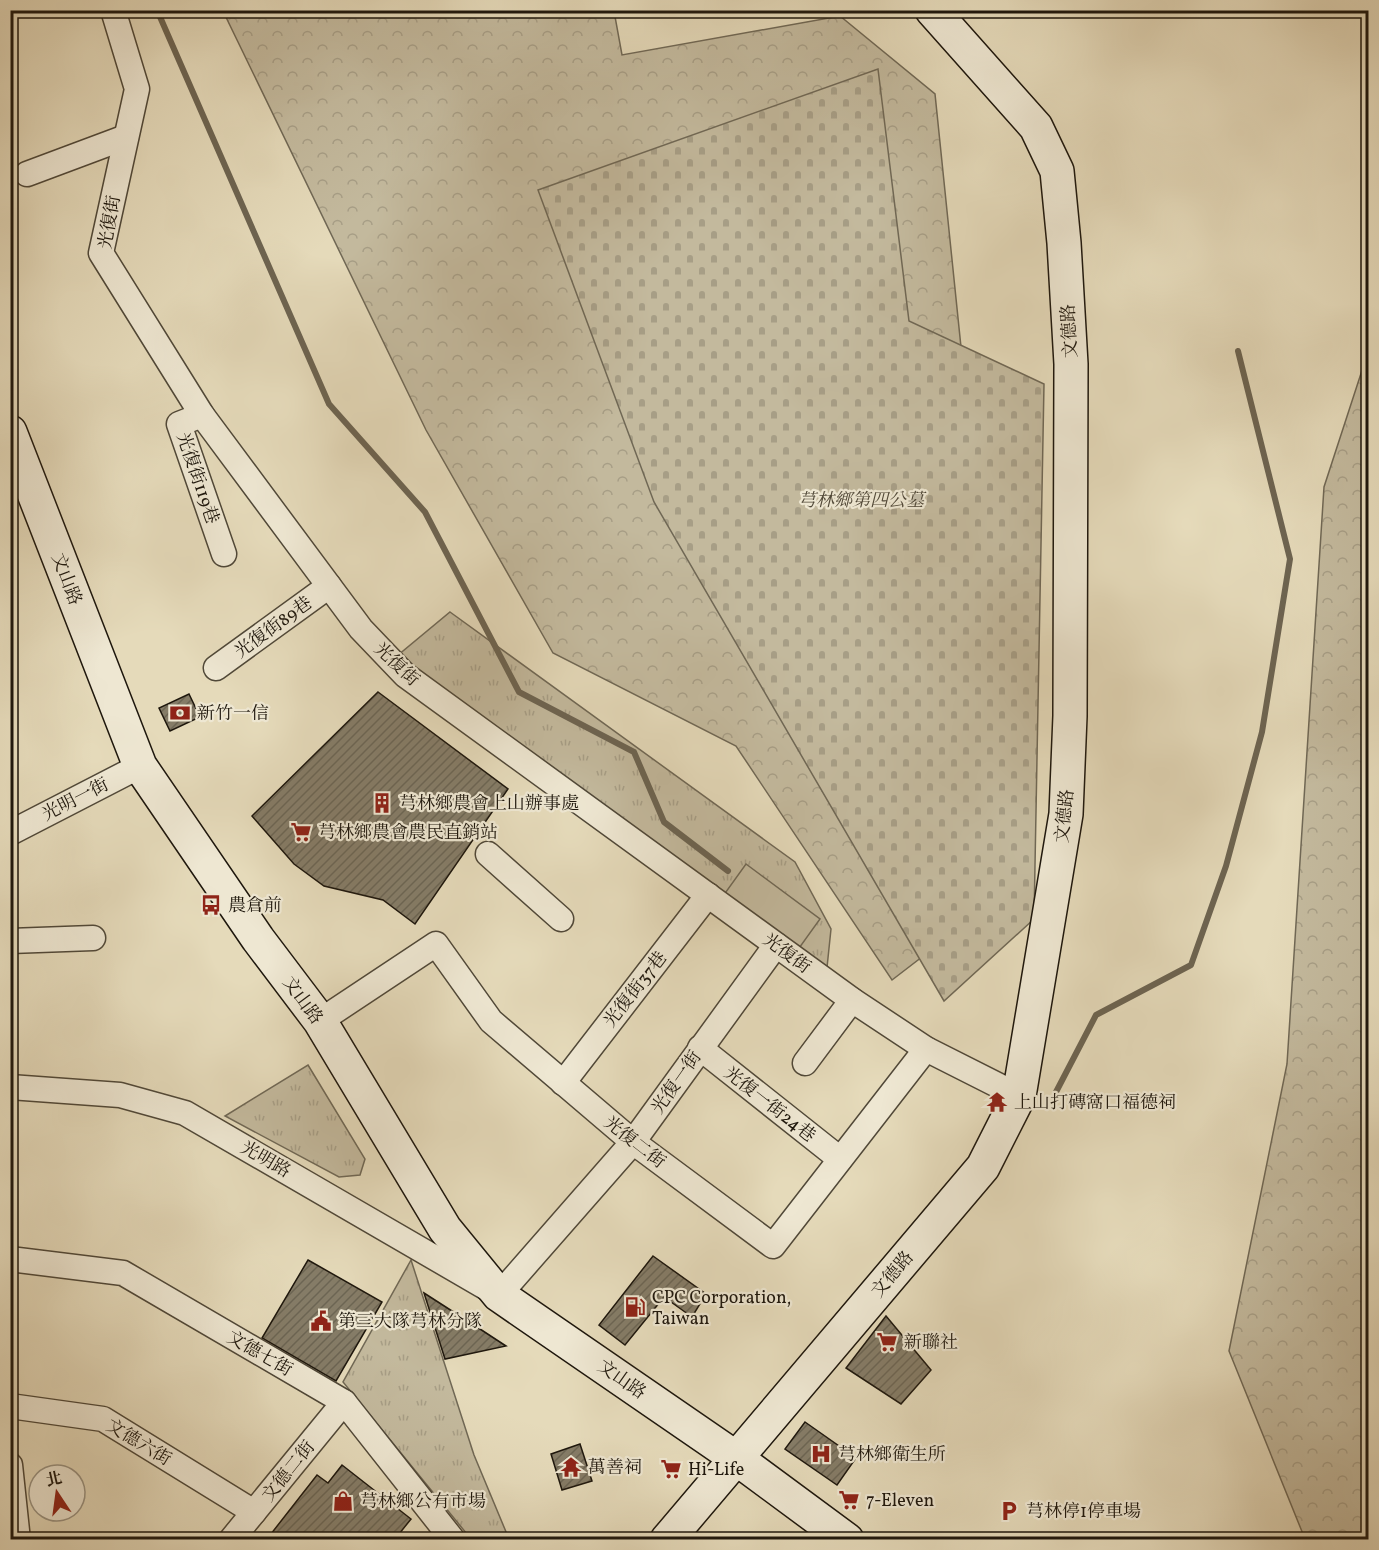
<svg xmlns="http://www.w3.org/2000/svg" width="1379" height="1550" viewBox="0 0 1379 1550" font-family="Vollkorn,'Noto Serif TC',serif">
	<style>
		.grass { fill: url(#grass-tufts); stroke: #706855; stroke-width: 1.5 }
		.forest { fill: url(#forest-crowns); stroke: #706855; stroke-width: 1.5 }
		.cemetery { fill: url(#cemetery-stones); stroke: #706855; stroke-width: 1.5 }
		.garden { fill: #c3b99d; stroke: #706855; stroke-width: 1.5 }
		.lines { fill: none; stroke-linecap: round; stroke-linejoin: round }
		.stream { stroke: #6d6451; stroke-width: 6 }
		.building { fill: url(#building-hatch); stroke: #1e170d; stroke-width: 1.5 }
		.minor-casing { stroke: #504838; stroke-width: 27 }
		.secondary-casing { stroke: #1e170d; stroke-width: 36 }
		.minor { stroke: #eee7d2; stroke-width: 24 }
		.secondary { stroke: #eee7d2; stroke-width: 33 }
		.labels { text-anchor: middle; stroke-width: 4.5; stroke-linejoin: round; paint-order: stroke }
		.street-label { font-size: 18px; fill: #1e170d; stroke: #eee7d2 }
		.park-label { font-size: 18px; font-style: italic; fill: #504838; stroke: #eee7d2 }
		.poi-label { font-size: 18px; fill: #1e170d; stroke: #eee7d2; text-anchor: start }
	</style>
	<defs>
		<pattern id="grass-tufts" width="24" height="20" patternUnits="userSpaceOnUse" patternTransform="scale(1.5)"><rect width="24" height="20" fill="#c3b99d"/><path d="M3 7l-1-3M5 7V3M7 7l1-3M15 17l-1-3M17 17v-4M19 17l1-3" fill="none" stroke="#a79e86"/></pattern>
		<pattern id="forest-crowns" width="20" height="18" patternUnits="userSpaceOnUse" patternTransform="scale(1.5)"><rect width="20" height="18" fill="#c3b99d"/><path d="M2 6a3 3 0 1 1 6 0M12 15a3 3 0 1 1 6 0" fill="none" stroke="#a79e86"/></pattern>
		<pattern id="cemetery-stones" width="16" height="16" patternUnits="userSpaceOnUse" patternTransform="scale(1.5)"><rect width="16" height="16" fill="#c3b99d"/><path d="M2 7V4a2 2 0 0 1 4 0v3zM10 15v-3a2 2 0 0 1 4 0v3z" fill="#a79e86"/></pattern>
		<pattern id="building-hatch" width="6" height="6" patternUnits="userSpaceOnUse" patternTransform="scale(1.5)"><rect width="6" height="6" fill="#857c67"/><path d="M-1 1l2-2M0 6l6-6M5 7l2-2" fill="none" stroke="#6c6553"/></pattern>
	</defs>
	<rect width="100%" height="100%" fill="#e5daba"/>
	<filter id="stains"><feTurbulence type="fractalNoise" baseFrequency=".00333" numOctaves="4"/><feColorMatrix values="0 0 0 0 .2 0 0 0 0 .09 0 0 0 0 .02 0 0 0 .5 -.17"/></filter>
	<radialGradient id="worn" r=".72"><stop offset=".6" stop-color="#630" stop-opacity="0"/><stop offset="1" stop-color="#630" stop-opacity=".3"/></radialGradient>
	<g class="grass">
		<path d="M450 612 795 862 831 929 826 977 397 656Z"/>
		<path d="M308 1065 365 1159 360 1175 339 1177 225 1116Z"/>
		<path d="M411 1260 474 1455 509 1539H471L343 1382Z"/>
	</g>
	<g class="forest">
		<path d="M223 11H614L622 55 840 16 935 94 995 678 970 920 892 980 736 746 553 653 426 430Z"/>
		<path d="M1368 352V1539H1305L1229 1351 1287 1064 1324 487Z"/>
	</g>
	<path class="cemetery" d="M878 69 909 321 1044 384 1034 919 944 1001 654 502 538 190Z"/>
	<path class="garden" d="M746 864 820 919 797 951 723 896Z"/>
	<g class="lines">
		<g class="stream">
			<path d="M157 10 329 404 425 512 519 692 634 752 664 822 728 871"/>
			<path d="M1056 1092 1096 1015 1191 965 1226 866 1262 732 1290 559 1238 351"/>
		</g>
	</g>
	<g class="building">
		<path d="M378 692 508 789 415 924 383 900 324 886 294 864 252 816Z"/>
		<path d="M189 694 200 717 170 731 159 708Z"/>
		<path d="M653 1256 706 1294 692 1317 664 1297 625 1345 599 1325Z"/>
		<path d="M308 1260 382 1302 336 1381 262 1338Z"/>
		<path d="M424 1293 480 1329 506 1346 445 1359Z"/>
		<path d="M886 1316 931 1370 901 1404 846 1368Z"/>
		<path d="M805 1422 856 1458 837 1485 785 1449Z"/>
		<path d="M580 1444 592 1481 562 1490 551 1454Z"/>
		<path d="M342 1465 411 1519 395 1539H267L317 1475 328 1483Z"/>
	</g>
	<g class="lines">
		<g class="minor-casing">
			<g id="minor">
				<path d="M113 10 137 89 101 253 202 415 361 629 405 675 852 1000 926 1049 1019 1096"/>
				<path d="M27 174 126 137"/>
				<path d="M202 415 179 424 224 554"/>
				<path d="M216 668 329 586"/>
				<path d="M10 833 140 766"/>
				<path d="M488 854 561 919"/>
				<path d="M10 941 93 938"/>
				<path d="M320 1021 436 944 491 1021 633 1142 773 1246 926 1049"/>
				<path d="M700 1048 840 1159"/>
				<path d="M805 1063 852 1000"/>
				<path d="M563 1083 708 895"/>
				<path d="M10 1087 120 1095 185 1113 499 1295 633 1142 776 945"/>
				<path d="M10 1259 123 1273 344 1402 453 1540"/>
				<path d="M10 1406 103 1419 254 1512"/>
				<path d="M10 1465 18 1540"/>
				<path d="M231 1540 344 1402"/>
			</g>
		</g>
		<g class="secondary-casing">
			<g id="secondary">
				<path d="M10 432 140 766 258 939 320 1021 445 1229 499 1295 736 1458 847 1540"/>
				<path d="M667 1540 983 1167 1019 1096 1066 814 1070 716 1071 364 1064 243 1057 171 1036 127 932 10"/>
			</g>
		</g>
		<use href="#minor" class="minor"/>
		<use href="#secondary" class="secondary"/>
	</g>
	<defs>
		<g id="bank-bare" transform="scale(1.62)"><path d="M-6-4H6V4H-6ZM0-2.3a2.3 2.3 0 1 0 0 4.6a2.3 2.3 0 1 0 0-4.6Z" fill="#8f2418" stroke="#eee7d2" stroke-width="2.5" paint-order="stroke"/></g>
		<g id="building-bare" transform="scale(1.62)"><path d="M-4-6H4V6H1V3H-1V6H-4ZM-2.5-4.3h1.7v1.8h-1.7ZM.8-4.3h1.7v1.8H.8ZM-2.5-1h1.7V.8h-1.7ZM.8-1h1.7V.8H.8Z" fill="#8f2418" stroke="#eee7d2" stroke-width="2.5" paint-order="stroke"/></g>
		<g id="supermarket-bare" transform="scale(1.62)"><path d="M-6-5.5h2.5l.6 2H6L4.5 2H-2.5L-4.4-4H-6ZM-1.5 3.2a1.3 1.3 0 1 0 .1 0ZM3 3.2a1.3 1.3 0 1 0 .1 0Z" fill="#8f2418" stroke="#eee7d2" stroke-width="2.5" paint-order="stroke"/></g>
		<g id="bus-bare" transform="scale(1.62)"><path d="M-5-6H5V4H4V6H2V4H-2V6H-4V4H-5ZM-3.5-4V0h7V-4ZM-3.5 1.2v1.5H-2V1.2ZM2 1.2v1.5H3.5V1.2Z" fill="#8f2418" stroke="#eee7d2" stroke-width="2.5" paint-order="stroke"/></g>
		<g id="temple-bare" transform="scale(1.62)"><path d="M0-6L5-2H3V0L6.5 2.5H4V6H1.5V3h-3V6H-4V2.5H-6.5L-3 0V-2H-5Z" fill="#8f2418" stroke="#eee7d2" stroke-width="2.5" paint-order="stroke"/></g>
		<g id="fuel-bare" transform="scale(1.62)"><path d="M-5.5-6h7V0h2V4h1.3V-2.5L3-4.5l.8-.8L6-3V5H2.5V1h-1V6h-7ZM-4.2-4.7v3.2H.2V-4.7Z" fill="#8f2418" stroke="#eee7d2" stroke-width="2.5" paint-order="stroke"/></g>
		<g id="civic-bare" transform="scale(1.62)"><path d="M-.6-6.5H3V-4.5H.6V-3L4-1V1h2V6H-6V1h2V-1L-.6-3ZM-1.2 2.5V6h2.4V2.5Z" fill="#8f2418" stroke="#eee7d2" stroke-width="2.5" paint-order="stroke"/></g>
		<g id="hospital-bare" transform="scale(1.62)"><path d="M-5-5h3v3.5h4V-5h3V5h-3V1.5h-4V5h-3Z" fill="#8f2418" stroke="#eee7d2" stroke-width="2.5" paint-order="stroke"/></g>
		<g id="shop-bare" transform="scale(1.62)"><path d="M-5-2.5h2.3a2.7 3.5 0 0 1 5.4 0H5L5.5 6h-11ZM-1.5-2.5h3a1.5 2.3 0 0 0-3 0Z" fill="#8f2418" stroke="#eee7d2" stroke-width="2.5" paint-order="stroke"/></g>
		<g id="parking-bare" transform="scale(1.62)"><path d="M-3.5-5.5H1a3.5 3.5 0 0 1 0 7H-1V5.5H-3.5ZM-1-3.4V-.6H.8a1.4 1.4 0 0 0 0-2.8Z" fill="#8f2418" stroke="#eee7d2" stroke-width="2.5" paint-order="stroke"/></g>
	</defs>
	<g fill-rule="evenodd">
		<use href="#bank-bare" x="180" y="713"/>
		<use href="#building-bare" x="382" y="803"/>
		<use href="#supermarket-bare" x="301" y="832"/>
		<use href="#bus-bare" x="211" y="905"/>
		<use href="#temple-bare" x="997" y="1102"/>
		<use href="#fuel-bare" x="635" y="1307"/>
		<use href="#civic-bare" x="321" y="1321"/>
		<use href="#supermarket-bare" x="887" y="1342"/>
		<use href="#hospital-bare" x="821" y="1454"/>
		<use href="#temple-bare" x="571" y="1467"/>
		<use href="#supermarket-bare" x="671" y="1469"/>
		<use href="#supermarket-bare" x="849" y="1500"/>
		<use href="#shop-bare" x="343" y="1501"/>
		<use href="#parking-bare" x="1009" y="1511"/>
	</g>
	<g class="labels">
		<g class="street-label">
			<text transform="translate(109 222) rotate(-80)" y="6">光復街</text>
			<text transform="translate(1069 331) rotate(-93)" y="6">文德路</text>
			<text transform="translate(198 478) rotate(71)" y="6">光復街119巷</text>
			<text transform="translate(67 579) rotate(69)" y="6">文山路</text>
			<text transform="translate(273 627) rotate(-36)" y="6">光復街89巷</text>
			<text transform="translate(397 664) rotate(43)" y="6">光復街</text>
			<text transform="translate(75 799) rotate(-27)" y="6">光明一街</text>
			<text transform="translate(1064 816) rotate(-84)" y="6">文德路</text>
			<text transform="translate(787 953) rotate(36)" y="6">光復街</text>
			<text transform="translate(635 989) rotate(-52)" y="6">光復街37巷</text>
			<text transform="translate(303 1000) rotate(54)" y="6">文山路</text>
			<text transform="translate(676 1082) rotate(-55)" y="6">光復一街</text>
			<text transform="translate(770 1104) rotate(38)" y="6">光復一街24巷</text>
			<text transform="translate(635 1142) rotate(38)" y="6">光復二街</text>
			<text transform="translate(266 1159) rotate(30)" y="6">光明路</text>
			<text transform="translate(892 1274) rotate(-50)" y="6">文德路</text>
			<text transform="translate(260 1353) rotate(30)" y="6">文德七街</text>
			<text transform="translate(622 1379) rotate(35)" y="6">文山路</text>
			<text transform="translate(139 1442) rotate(31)" y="6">文德六街</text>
			<text transform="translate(288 1471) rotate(-51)" y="6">文德二街</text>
		</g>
		<g class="park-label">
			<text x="861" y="506">芎林鄉第四公墓</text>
		</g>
		<g class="poi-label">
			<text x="197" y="719">新竹一信</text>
			<text x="399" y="809">芎林鄉農會上山辦事處</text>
			<text x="318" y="838">芎林鄉農會農民直銷站</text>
			<text x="228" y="911">農倉前</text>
			<text x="1014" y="1108">上山打磚窩口福德祠</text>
			<text x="652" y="1303">CPC Corporation,<tspan x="652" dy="21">Taiwan</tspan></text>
			<text x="338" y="1327">第三大隊芎林分隊</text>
			<text x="904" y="1348">新聯社</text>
			<text x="838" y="1460">芎林鄉衛生所</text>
			<text x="588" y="1473">萬善祠</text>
			<text x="688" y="1475">Hi-Life</text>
			<text x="866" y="1506">7-Eleven</text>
			<text x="360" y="1507">芎林鄉公有市場</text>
			<text x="1026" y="1517">芎林停1停車場</text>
		</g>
	</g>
	<rect width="1379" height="1550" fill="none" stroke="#e5daba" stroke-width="36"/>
	<rect x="12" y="12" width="1355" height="1526" fill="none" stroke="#1e170d" stroke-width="3"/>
	<rect x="18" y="18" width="1343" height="1514" fill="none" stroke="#1e170d" stroke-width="1.5"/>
	<g transform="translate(57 1493) rotate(347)"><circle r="28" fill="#eee7d2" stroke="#9b9483" stroke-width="1.5"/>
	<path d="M0-4.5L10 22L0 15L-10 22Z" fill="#8f2418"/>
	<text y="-9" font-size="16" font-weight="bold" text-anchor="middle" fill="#1e170d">北</text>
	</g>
	<rect width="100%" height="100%" filter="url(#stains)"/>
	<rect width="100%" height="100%" fill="url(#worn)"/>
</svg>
